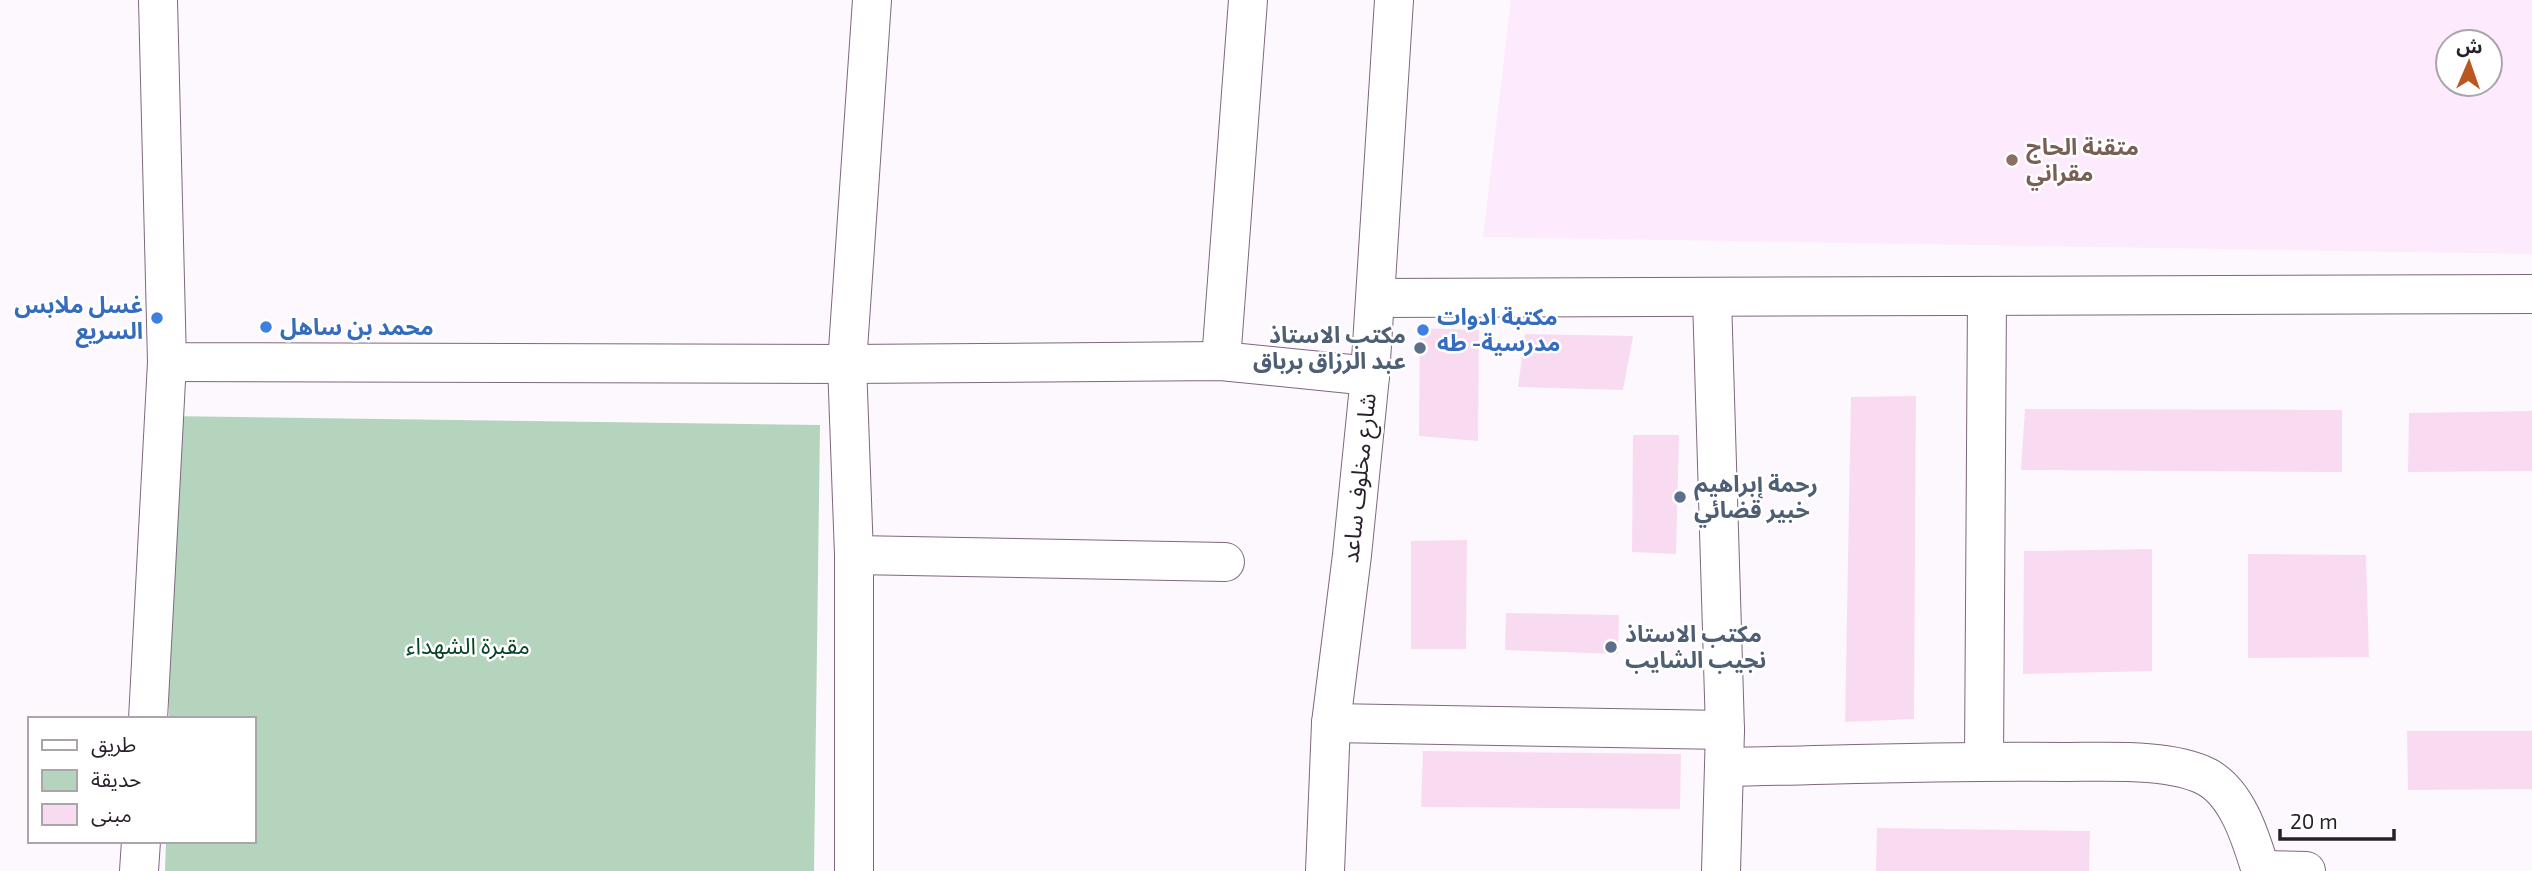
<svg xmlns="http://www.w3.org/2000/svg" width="2532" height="871" viewBox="0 0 2532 871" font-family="'Exo 2','Noto Sans Arabic',sans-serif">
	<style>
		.built { fill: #fdeafd; fill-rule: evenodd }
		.green { fill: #b5d4be }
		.building { fill: #f9dbf1 }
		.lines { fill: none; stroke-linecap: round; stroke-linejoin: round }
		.minor-casing { stroke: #7e687e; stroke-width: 40 }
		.minor { stroke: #fff; stroke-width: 38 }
		.education-dot { fill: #8d6e63; stroke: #fff; stroke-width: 2.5 }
		.shop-dot { fill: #3f7fe0; stroke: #fff; stroke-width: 2.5 }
		.service-dot { fill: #5c6f8a; stroke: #fff; stroke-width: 2.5 }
		.labels { text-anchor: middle; stroke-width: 5; stroke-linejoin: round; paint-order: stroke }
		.education-label { font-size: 23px; font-weight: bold; fill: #785e54; stroke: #fff; text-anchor: start }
		.shop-label { font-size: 23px; font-weight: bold; fill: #366cbe; stroke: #fff; text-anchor: start }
		.service-label { font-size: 23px; font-weight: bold; fill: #4e5e75; stroke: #fff; text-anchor: start }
		.street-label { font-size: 23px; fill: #291f29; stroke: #fff }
		.park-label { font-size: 23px; fill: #044425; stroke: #fff }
	</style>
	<rect width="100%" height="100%" fill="#fdf8fd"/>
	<path class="built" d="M1511 0H2532V254L1483 237ZM2448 42H2490V84H2448Z"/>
	<path class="green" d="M166 416 820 425 814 871H165L166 841H254V719H169Z"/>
	<g class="building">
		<path d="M1420 328 1479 330 1478 441 1419 436Z"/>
		<path d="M1525 334 1633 336 1623 390 1518 387Z"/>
		<path d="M1916 396 1914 719 1845 722 1851 397Z"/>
		<path d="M2025 409 2342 410V472L2021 470Z"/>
		<path d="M2532 411V471L2408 472 2409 413Z"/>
		<path d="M1633 435H1679L1676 554 1632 552Z"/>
		<path d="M1467 540 1466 649H1411V541Z"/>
		<path d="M2152 549V671L2023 674 2024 551Z"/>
		<path d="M2248 554 2366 555 2369 657 2248 658Z"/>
		<path d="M1506 613 1619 615 1618 654 1505 650Z"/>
		<path d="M2407 731H2532V789L2408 790Z"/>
		<path d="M1423 751 1681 754 1680 809 1421 807Z"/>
		<path d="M1877 828 2090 831 2089 871H1876Z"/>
	</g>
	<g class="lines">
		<g class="minor-casing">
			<g id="minor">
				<path d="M158 0 167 362 847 364 854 555V871"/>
				<path d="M872 0 847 364 1221 361 1370 376"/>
				<path d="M1376 298 2532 294"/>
				<path d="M1712 298 1725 730 1721 871"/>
				<path d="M1221 361 1248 0"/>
				<path d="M854 555 1225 562"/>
				<path d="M148 719 167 362"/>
				<path d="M1331 723 1725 730"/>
				<path d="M1984 761 1987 297"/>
				<path d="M1725 767C1838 765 1952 760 2065 762 2105 762 2171 758 2207 777 2238 794 2251 839 2261 871"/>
				<path d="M2261 870 2306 871"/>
				<path d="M139 871 141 841"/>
				<path d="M1325 871 1331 723 1352 555 1370 376 1394 0"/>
			</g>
		</g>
		<use href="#minor" class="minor"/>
	</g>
	<circle class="education-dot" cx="2012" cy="160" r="7"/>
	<g class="shop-dot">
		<circle cx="157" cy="318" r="7"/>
		<circle cx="266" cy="327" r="7"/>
		<circle cx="1423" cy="330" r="7"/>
	</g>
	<g class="service-dot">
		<circle cx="1420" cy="348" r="7"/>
		<circle cx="1680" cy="497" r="7"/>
		<circle cx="1611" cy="647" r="7"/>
	</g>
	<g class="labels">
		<g class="education-label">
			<text x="2026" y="155">متقنة الحاج<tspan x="2026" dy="26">مقراني</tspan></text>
		</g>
		<g class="shop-label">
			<text x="143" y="313" text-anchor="end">غسل ملابس<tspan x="143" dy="26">السريع</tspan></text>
			<text x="1437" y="325">مكتبة ادوات<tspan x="1437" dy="26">مدرسية- طه</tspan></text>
			<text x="280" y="335">محمد بن ساهل</text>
		</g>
		<g class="service-label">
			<text x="1406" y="343" text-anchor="end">مكتب الاستاذ<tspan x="1406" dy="26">عبد الرزاق برباق</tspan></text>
			<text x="1694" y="492">رحمة إبراهيم<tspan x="1694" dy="26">خبير قضائي</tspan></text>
			<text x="1625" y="642">مكتب الاستاذ<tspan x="1625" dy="26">نجيب الشايب</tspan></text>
		</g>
		<g class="street-label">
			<text transform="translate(1359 478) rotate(-84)" y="8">شارع مخلوف ساعد</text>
		</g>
		<g class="park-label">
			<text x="468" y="654">مقبرة الشهداء</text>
		</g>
	</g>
	<rect x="28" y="717" width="228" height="126" fill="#ffffff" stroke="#a9a5a9" stroke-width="2"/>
	<rect x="42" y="740" width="35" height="10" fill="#ffffff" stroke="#a9a5a9" stroke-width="2"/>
	<text x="91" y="752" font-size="21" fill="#291f29">طريق</text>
	<rect x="42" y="770" width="35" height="21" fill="#b5d4be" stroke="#a9a5a9" stroke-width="2"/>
	<text x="91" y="787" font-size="21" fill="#291f29">حديقة</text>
	<rect x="42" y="804" width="35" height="21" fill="#f9dbf1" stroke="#a9a5a9" stroke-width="2"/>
	<text x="91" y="822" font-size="21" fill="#291f29">مبنى</text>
	<g transform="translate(2469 63) rotate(2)"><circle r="33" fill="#ffffff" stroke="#a9a5a9" stroke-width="2"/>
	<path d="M0-5L12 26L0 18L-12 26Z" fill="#ba5720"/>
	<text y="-10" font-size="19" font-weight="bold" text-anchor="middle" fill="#291f29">ش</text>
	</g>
	<path d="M2280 829v10h114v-10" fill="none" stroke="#291f29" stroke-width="3.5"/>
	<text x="2290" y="829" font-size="21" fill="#291f29" stroke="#ffffff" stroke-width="5" paint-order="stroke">20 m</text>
</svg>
